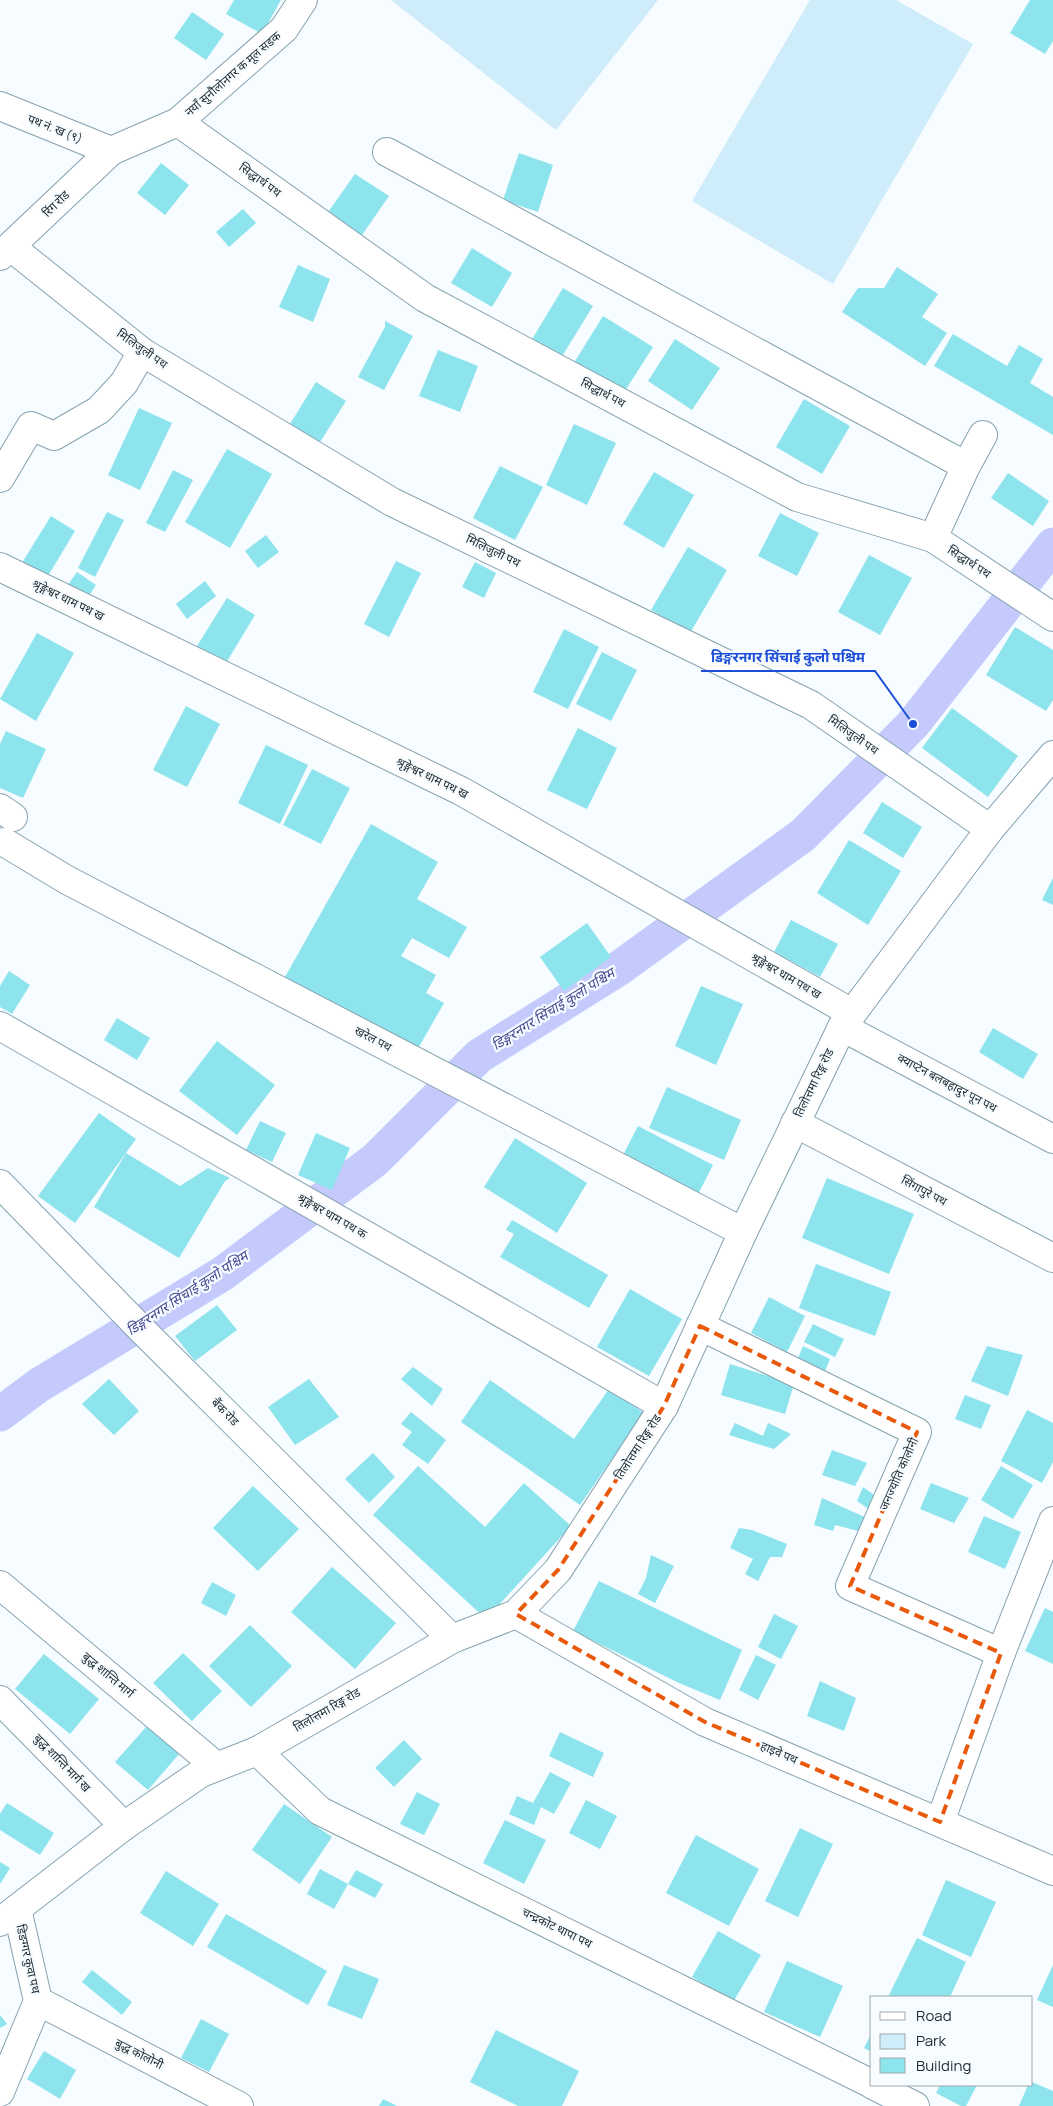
<svg xmlns="http://www.w3.org/2000/svg" width="1053" height="2106" viewBox="0 0 1053 2106" font-family="Manrope,'Noto Sans Devanagari',sans-serif">
	<style>
		.green { fill: #cfecfa }
		.lines { fill: none; stroke-linecap: round; stroke-linejoin: round }
		.canal { stroke: #c4cbfc; stroke-width: 35 }
		.building { fill: #8de4ed }
		.minor-casing { stroke: #86a2b0; stroke-width: 30 }
		.tertiary-casing { stroke: #86a2b0; stroke-width: 30 }
		.minor { stroke: #fff; stroke-width: 28 }
		.tertiary { stroke: #fff; stroke-width: 28 }
		.marked { fill: none; stroke: #e8590c; stroke-width: 4; stroke-dasharray: 10 6; stroke-linejoin: round }
		.labels { text-anchor: middle; stroke-width: 4.5; stroke-linejoin: round; paint-order: stroke }
		.street-label { font-size: 12px; fill: #1e292f; stroke: #f6fcff }
		.water-label { font-size: 14px; font-style: italic; fill: #464a91; stroke: #f6fcff }
		.leader { fill: none; stroke: #1d4ed8; stroke-width: 2 }
		.callout-dot { fill: #1d4ed8; stroke: #f6fcff; stroke-width: 2 }
		.callout-label { font-size: 14px; text-anchor: middle; font-weight: bold; fill: #1d4ed8; stroke: #f6fcff; stroke-width: 4.5; stroke-linejoin: round; paint-order: stroke }
	</style>
	<rect width="100%" height="100%" fill="#f6fcff"/>
	<g class="green">
		<path d="M391 0H658L556 130Z"/>
		<path d="M810 0H896L973 44 833 284 692 201Z"/>
	</g>
	<g class="lines">
		<path class="canal" d="M0 1414 39 1385 222 1274 375 1160 479 1056 618 969 803 835 913 724 1053 545"/>
	</g>
	<g class="building">
		<path d="M234 0H281L262 34 226 14Z"/>
		<path d="M1030 0H1053V41L1045 54 1010 33Z"/>
		<path d="M192 12 224 34 206 60 174 38Z"/>
		<path d="M519 153 553 165 538 212 503 200Z"/>
		<path d="M161 163 189 185 165 215 137 193Z"/>
		<path d="M355 174 389 196 360 238 326 215Z"/>
		<path d="M243 209 256 223 229 247 216 232Z"/>
		<path d="M472 248 512 273 492 307 451 283Z"/>
		<path d="M298 265 330 279 313 322 279 307Z"/>
		<path d="M897 267 938 294 922 317 947 333 925 366 842 312 858 288H884Z"/>
		<path d="M563 288 593 306 561 358 531 341Z"/>
		<path d="M603 316 653 347 621 397 572 366Z"/>
		<path d="M385 321 413 336 384 390 358 377 385 327Z"/>
		<path d="M953 334 1007 366 1019 345 1043 359 1030 383 1053 397V435L934 366Z"/>
		<path d="M675 339 720 368 692 410 648 381Z"/>
		<path d="M438 350 478 366 460 412 419 396Z"/>
		<path d="M316 382 346 401 315 450 285 432Z"/>
		<path d="M804 399 850 426 822 474 776 447Z"/>
		<path d="M139 408 172 423 140 490 108 475Z"/>
		<path d="M574 424 616 443 587 505 546 485Z"/>
		<path d="M227 449 272 474 230 548 185 522Z"/>
		<path d="M500 466 543 487 515 540 473 518Z"/>
		<path d="M173 470 193 480 165 532 146 523Z"/>
		<path d="M654 472 694 495 664 548 623 524Z"/>
		<path d="M1008 473 1049 501 1033 526 991 498Z"/>
		<path d="M107 512 124 520 95 577 78 568Z"/>
		<path d="M780 513 819 533 797 576 758 556Z"/>
		<path d="M51 516 75 531 45 581 20 566Z"/>
		<path d="M266 535 279 552 258 568 245 551Z"/>
		<path d="M688 547 727 570 690 633 651 610Z"/>
		<path d="M869 555 912 578 880 635 838 612Z"/>
		<path d="M396 561 421 573 389 637 364 624Z"/>
		<path d="M475 562 496 573 484 598 462 587Z"/>
		<path d="M77 572 96 585 82 606 62 593Z"/>
		<path d="M205 581 216 596 187 619 176 604Z"/>
		<path d="M227 598 255 615 226 663 197 646Z"/>
		<path d="M1015 627 1053 650V700L1046 711 986 675Z"/>
		<path d="M564 629 599 647 568 709 533 692Z"/>
		<path d="M37 633 74 653 36 721 0 699Z"/>
		<path d="M602 652 637 670 611 721 576 704Z"/>
		<path d="M186 706 220 724 187 787 153 770Z"/>
		<path d="M952 708 1018 756 988 797 922 748Z"/>
		<path d="M578 728 617 748 587 809 547 790Z"/>
		<path d="M6 731 46 749 23 798 0 788V744Z"/>
		<path d="M266 745 308 765 280 824 238 803Z"/>
		<path d="M312 769 350 788 321 844 283 825Z"/>
		<path d="M882 802 922 827 903 858 863 833Z"/>
		<path d="M371 824 438 862 417 899 467 927 449 958 412 938 401 956 436 975 426 993 444 1003 416 1052 285 977Z"/>
		<path d="M849 840 901 871 868 925 817 893Z"/>
		<path d="M1053 878V905L1042 900Z"/>
		<path d="M791 920 838 944 820 977 774 952Z"/>
		<path d="M587 923 611 957 564 991 540 957Z"/>
		<path d="M9 971 30 985 12 1014 0 1007V986Z"/>
		<path d="M701 986 743 1004 716 1065 675 1046Z"/>
		<path d="M117 1018 150 1038 137 1060 104 1040Z"/>
		<path d="M993 1028 1038 1054 1023 1079 979 1052Z"/>
		<path d="M217 1041 275 1085 237 1135 179 1091Z"/>
		<path d="M667 1087 741 1120 724 1160 649 1128Z"/>
		<path d="M99 1113 136 1139 75 1223 38 1196Z"/>
		<path d="M260 1121 286 1133 272 1162 246 1150Z"/>
		<path d="M638 1126 713 1165 696 1198 621 1159Z"/>
		<path d="M316 1133 350 1148 332 1190 298 1175Z"/>
		<path d="M515 1138 587 1183 557 1233 484 1187Z"/>
		<path d="M126 1153 180 1186 208 1168 230 1178 225 1181 179 1258 94 1207Z"/>
		<path d="M827 1178 914 1214 889 1274 802 1238Z"/>
		<path d="M512 1220 608 1275 589 1308 500 1257 514 1234 506 1230Z"/>
		<path d="M816 1264 891 1292 875 1336 799 1308Z"/>
		<path d="M630 1289 682 1319 649 1376 597 1347Z"/>
		<path d="M769 1297 805 1316 787 1352 751 1333Z"/>
		<path d="M217 1305 237 1330 195 1361 175 1336Z"/>
		<path d="M813 1324 844 1339 835 1357 804 1342Z"/>
		<path d="M803 1346 830 1359 825 1371 798 1358Z"/>
		<path d="M987 1346 1023 1355 1008 1396 971 1381Z"/>
		<path d="M730 1364 794 1384 785 1414 721 1395Z"/>
		<path d="M413 1367 443 1389 432 1406 401 1379Z"/>
		<path d="M109 1379 139 1411 114 1435 82 1404Z"/>
		<path d="M309 1379 339 1417 295 1445 268 1407Z"/>
		<path d="M490 1380 574 1439 609 1389 644 1413 580 1505 461 1422Z"/>
		<path d="M965 1395 991 1405 981 1429 955 1419Z"/>
		<path d="M1027 1410 1053 1423V1462L1042 1483 1001 1461Z"/>
		<path d="M411 1412 446 1440 428 1464 402 1445 412 1432 401 1424Z"/>
		<path d="M735 1423 763 1436 768 1423 791 1434 774 1449 729 1435Z"/>
		<path d="M832 1450 867 1463 855 1486 822 1475Z"/>
		<path d="M373 1453 395 1477 369 1503 345 1479Z"/>
		<path d="M418 1466 485 1527 524 1483 571 1526 486 1619 373 1515Z"/>
		<path d="M1001 1466 1033 1485 1013 1519 981 1500Z"/>
		<path d="M931 1483 969 1498 954 1523 920 1509Z"/>
		<path d="M253 1486 299 1529 258 1571 213 1528Z"/>
		<path d="M863 1487 877 1497 870 1510 857 1501Z"/>
		<path d="M822 1498 867 1518 862 1532 835 1525 833 1531 814 1525Z"/>
		<path d="M984 1516 1021 1532 1005 1569 968 1552Z"/>
		<path d="M739 1528 752 1530 787 1544 782 1557H770L758 1581 745 1574 753 1559 730 1548Z"/>
		<path d="M651 1555 674 1566 655 1603 638 1594 646 1578Z"/>
		<path d="M332 1567 396 1623 355 1669 291 1612Z"/>
		<path d="M599 1581 742 1650 720 1700 679 1683 573 1631Z"/>
		<path d="M212 1582 236 1595 226 1616 201 1603Z"/>
		<path d="M1045 1608 1053 1612V1664L1025 1651Z"/>
		<path d="M774 1614 798 1626 781 1659 758 1647Z"/>
		<path d="M250 1625 292 1666 251 1707 209 1666Z"/>
		<path d="M183 1653 222 1691 192 1721 153 1683Z"/>
		<path d="M44 1654 99 1699 70 1734 15 1689Z"/>
		<path d="M756 1655 776 1665 758 1700 739 1690Z"/>
		<path d="M820 1681 856 1698 844 1731 807 1716Z"/>
		<path d="M148 1725 180 1753 148 1790 115 1762Z"/>
		<path d="M560 1732 604 1753 593 1777 549 1756Z"/>
		<path d="M404 1740 422 1759 394 1787 375 1768Z"/>
		<path d="M550 1772 571 1783 554 1814 541 1807 534 1825 509 1814 517 1796 533 1803Z"/>
		<path d="M417 1792 440 1804 424 1835 400 1824Z"/>
		<path d="M586 1800 617 1816 600 1849 569 1833Z"/>
		<path d="M7 1803 54 1833 40 1855 0 1830V1814Z"/>
		<path d="M284 1804 332 1837 300 1884 252 1850Z"/>
		<path d="M505 1820 546 1840 524 1884 483 1863Z"/>
		<path d="M800 1828 833 1844 798 1917 765 1901Z"/>
		<path d="M696 1835 759 1869 729 1926 666 1893Z"/>
		<path d="M0 1862 10 1868 0 1884Z"/>
		<path d="M320 1869 348 1884 334 1909 307 1894Z"/>
		<path d="M356 1870 383 1884 375 1898 348 1884Z"/>
		<path d="M166 1871 219 1904 193 1946 140 1913Z"/>
		<path d="M946 1880 996 1902 971 1957 922 1935Z"/>
		<path d="M226 1914 327 1971 308 2005 207 1947Z"/>
		<path d="M718 1931 761 1955 733 2002 692 1977Z"/>
		<path d="M917 1938 966 1962 950 1997H888Z"/>
		<path d="M787 1961 843 1986 820 2037 764 2012Z"/>
		<path d="M344 1965 379 1979 362 2019 327 2005Z"/>
		<path d="M1053 1965V2007L1037 2000Z"/>
		<path d="M92 1970 132 2002 122 2015 82 1982Z"/>
		<path d="M0 2015 7 2024 0 2028Z"/>
		<path d="M201 2019 229 2034 209 2072 181 2058Z"/>
		<path d="M496 2030 579 2071 562 2106H518L470 2082Z"/>
		<path d="M872 2032V2052L864 2048Z"/>
		<path d="M44 2051 76 2070 60 2099 27 2079Z"/>
		<path d="M1032 2082 1053 2091V2106H1019L1028 2085H1032Z"/>
		<path d="M940 2085H977L966 2106H961L936 2093Z"/>
		<path d="M383 2099 397 2106H379Z"/>
	</g>
	<g class="lines">
		<g class="minor-casing">
			<g id="minor">
				<path d="M0 106 111 151"/>
				<path d="M178 122 425 298 797 497 933 538 1053 617"/>
				<path d="M387 152 966 466"/>
				<path d="M11 247 142 352 392 502 811 705 990 829"/>
				<path d="M0 256 111 151 178 122 284 29 303 0"/>
				<path d="M0 478 31 426 54 436 99 410 124 383 142 352"/>
				<path d="M933 538 966 466 983 435"/>
				<path d="M0 567 461 791 852 1013"/>
				<path d="M0 808 13 817"/>
				<path d="M4 842 67 880 743 1232"/>
				<path d="M0 1026 664 1406"/>
				<path d="M842 1027 1053 1139"/>
				<path d="M795 1123 1053 1258"/>
				<path d="M0 1184 140 1328 452 1639"/>
				<path d="M700 1326 917 1432 850 1586 1001 1653"/>
				<path d="M0 1585 216 1766"/>
				<path d="M516 1614 705 1722 1053 1871"/>
				<path d="M0 1700 124 1826"/>
				<path d="M257 1751 320 1811 872 2084"/>
				<path d="M940 1822 1001 1653 1053 1521"/>
				<path d="M38 2001 239 2106"/>
				<path d="M873 2085 915 2106"/>
				<path d="M0 2092 38 2001 17 1909"/>
			</g>
		</g>
		<g class="tertiary-casing">
			<path id="tertiary" d="M0 1922 124 1826 201 1773 257 1751 452 1639 516 1614 558 1570 664 1406 743 1232 842 1027 990 829 1053 755"/>
		</g>
		<use href="#minor" class="minor"/>
		<use href="#tertiary" class="tertiary"/>
	</g>
	<path class="marked" d="M700 1326 917 1432 850 1586 1001 1653 940 1822 705 1722 516 1614 558 1570 664 1406Z"/>
	<g class="labels">
		<g class="street-label">
			<text transform="translate(233 74) rotate(-41)" y="4">नयाँ सुनौलोनगर क मूल सडक</text>
			<text transform="translate(55 129) rotate(22)" y="4">पथ नं. ख (९)</text>
			<text transform="translate(260 180) rotate(36)" y="4">सिद्धार्थ पथ</text>
			<text transform="translate(56 204) rotate(-44)" y="4">रिंग रोड</text>
			<text transform="translate(142 349) rotate(35)" y="4">मिलिजुली पथ</text>
			<text transform="translate(603 393) rotate(28)" y="4">सिद्धार्थ पथ</text>
			<text transform="translate(493 551) rotate(26)" y="4">मिलिजुली पथ</text>
			<text transform="translate(969 562) rotate(33)" y="4">सिद्धार्थ पथ</text>
			<text transform="translate(68 600) rotate(26)" y="4">श्रृङ्गेश्वर धाम पथ ख</text>
			<text transform="translate(853 735) rotate(35)" y="4">मिलिजुली पथ</text>
			<text transform="translate(432 778) rotate(26)" y="4">श्रृङ्गेश्वर धाम पथ ख</text>
			<text transform="translate(786 976) rotate(30)" y="4">श्रृङ्गेश्वर धाम पथ ख</text>
			<text transform="translate(373 1039) rotate(28)" y="4">खरेल पथ</text>
			<text transform="translate(814 1083) rotate(-64)" y="4">तिलोत्तमा रिङ्ग रोड</text>
			<text transform="translate(947 1083) rotate(28)" y="4">क्याप्टेन बलबहादुर पून पथ</text>
			<text transform="translate(924 1191) rotate(28)" y="4">सिंगापुरे पथ</text>
			<text transform="translate(332 1216) rotate(30)" y="4">श्रृङ्गेश्वर धाम पथ क</text>
			<text transform="translate(225 1412) rotate(45)" y="4">बैंक रोड</text>
			<text transform="translate(638 1447) rotate(-57)" y="4">तिलोत्तमा रिङ्ग रोड</text>
			<text transform="translate(899 1474) rotate(-66)" y="4">जनज्योति कोलोनी</text>
			<text transform="translate(108 1675) rotate(40)" y="4">बुद्ध शान्ति मार्ग</text>
			<text transform="translate(327 1710) rotate(-30)" y="4">तिलोत्तमा रिङ्ग रोड</text>
			<text transform="translate(779 1753) rotate(23)" y="4">हाइवे पथ</text>
			<text transform="translate(62 1763) rotate(46)" y="4">बुद्ध शान्ति मार्ग ख</text>
			<text transform="translate(557 1928) rotate(26)" y="4">चन्द्रकोट थापा पथ</text>
			<text transform="translate(28 1959) rotate(77)" y="4">डिङग्गर कुवा पथ</text>
			<text transform="translate(139 2054) rotate(27)" y="4">बुद्ध कोलोनी</text>
		</g>
		<g class="water-label">
			<text transform="translate(553 1009) rotate(-32)" y="5">डिङ्गरनगर सिंचाई कुलो पश्चिम</text>
			<text transform="translate(187 1293) rotate(-33)" y="5">डिङ्गरनगर सिंचाई कुलो पश्चिम</text>
		</g>
	</g>
	<path class="leader" d="M913 724L875 671H701"/>
	<circle class="callout-dot" cx="913" cy="724" r="5"/>
	<g class="callout-label">
		<text x="788" y="662">डिङ्गरनगर सिंचाई कुलो पश्चिम</text>
	</g>
	<rect x="870" y="1996" width="162" height="90" fill="#f6fcff" stroke="#a0a8ac"/>
	<rect x="880" y="2012" width="25" height="8" fill="#ffffff" stroke="#a0a8ac"/>
	<text x="916" y="2021" font-size="15" fill="#1e292f">Road</text>
	<rect x="880" y="2034" width="25" height="15" fill="#cfecfa" stroke="#a0a8ac"/>
	<text x="916" y="2046" font-size="15" fill="#1e292f">Park</text>
	<rect x="880" y="2058" width="25" height="15" fill="#8de4ed" stroke="#a0a8ac"/>
	<text x="916" y="2071" font-size="15" fill="#1e292f">Building</text>
</svg>
